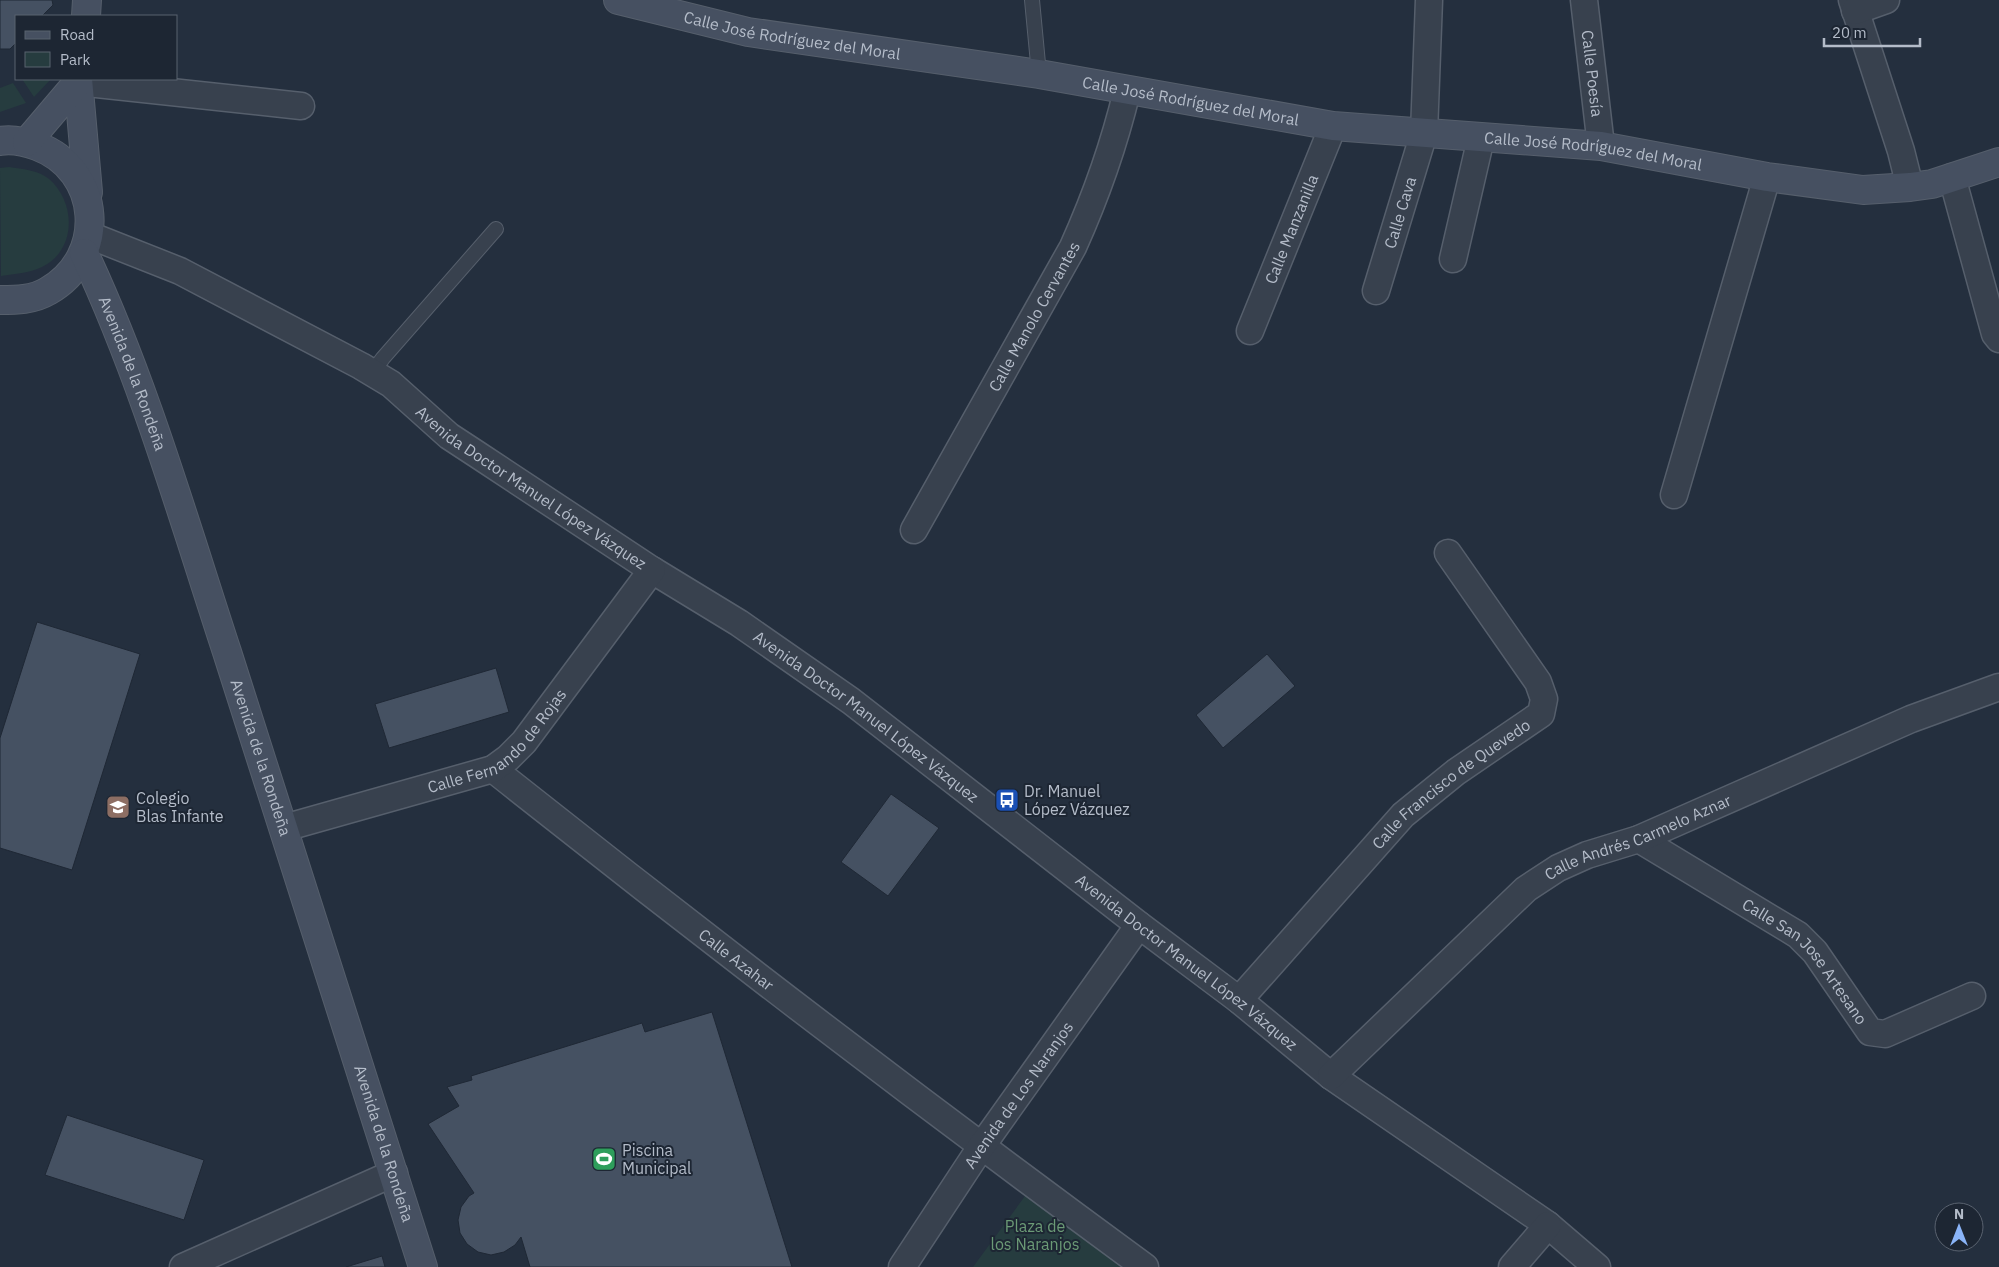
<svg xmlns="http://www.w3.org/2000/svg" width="1999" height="1267" viewBox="0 0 1999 1267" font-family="'IBM Plex Sans',sans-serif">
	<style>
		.green { fill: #263c3f }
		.building { fill: #455162; stroke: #1f2835 }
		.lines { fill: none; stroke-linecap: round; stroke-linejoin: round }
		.lane-casing { stroke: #565f6c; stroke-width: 16 }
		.street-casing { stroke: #565f6c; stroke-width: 29 }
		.secondary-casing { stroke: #565f6c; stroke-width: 30 }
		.lane { stroke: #38414e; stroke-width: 14 }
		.street { stroke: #38414e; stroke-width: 26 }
		.secondary { stroke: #465061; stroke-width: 28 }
		.labels { text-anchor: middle; stroke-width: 4; stroke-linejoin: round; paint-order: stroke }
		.street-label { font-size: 16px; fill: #b4bcc9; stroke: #1d2633 }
		.poi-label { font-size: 16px; fill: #b4bcc9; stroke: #1d2633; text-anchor: start }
		.park-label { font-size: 16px; fill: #6b9a76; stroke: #1d2633 }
	</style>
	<rect width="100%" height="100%" fill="#242f3e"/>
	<g class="green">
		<path d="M22 79H51L34 97Z"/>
		<path d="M13 83 26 103 0 112V88Z"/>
		<path d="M9 167C22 169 38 170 49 179 76 202 77 250 42 267 29 273 15 274 1 276L0 168Z"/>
		<path d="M1028 1192 1130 1267H973Z"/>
	</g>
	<g class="building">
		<path d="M0 0H52L53 5 42 16H16V43L10 49H0Z"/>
		<path d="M37 622 140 654 72 870 0 848V738Z"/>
		<path d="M1267 654 1295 686 1223 748 1196 715Z"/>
		<path d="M496 668 509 712 389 748 375 704Z"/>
		<path d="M891 794 939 828 888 896 841 862Z"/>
		<path d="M712 1012 792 1267H530L521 1237 515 1245 504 1252 491 1255 478 1252 467 1244 460 1233 458 1220 461 1207 469 1196 474 1193 428 1124 459 1106 447 1087 472 1080 471 1076 642 1023 645 1032Z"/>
		<path d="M67 1115 204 1160 184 1220 45 1175Z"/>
		<path d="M382 1256 385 1267H346Z"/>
	</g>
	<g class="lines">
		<g class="lane-casing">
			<g id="lane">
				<path d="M1032 0 1039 74"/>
				<path d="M372 373 383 358 496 229"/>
			</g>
		</g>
		<g class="street-casing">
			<g id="street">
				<path id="s1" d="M1584 0 1601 146"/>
				<path d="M1852 0 1901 151 1910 187"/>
				<path d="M1855 11 1886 0"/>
				<path d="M78 82 301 106"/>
				<path d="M1952 177 1995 334 1999 339"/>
				<path id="s2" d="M89 235 180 271 361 366 391 384 449 436 478 455 652 570 739 623 851 701 1139 925 1239 1000 1331 1076 1548 1225 1597 1267"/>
				<path d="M1453 259 1481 138"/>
				<path id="s3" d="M1376 291 1424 133 1429 0"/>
				<path id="s4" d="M1250 331 1333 126"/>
				<path d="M1674 495 1767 177"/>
				<path id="s5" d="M914 530 1073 247C1096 196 1114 145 1127 91"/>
				<path id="s6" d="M493 769C707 939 924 1105 1145 1267"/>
				<path id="s7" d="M284 828 493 769 508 758 524 742 652 570"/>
				<path id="s8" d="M1639 839 1798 935 1815 952 1870 1032 1885 1034 1972 996"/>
				<path id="s9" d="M1239 1000 1403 815 1456 772 1541 714 1544 699 1538 682 1448 553"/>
				<path id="s10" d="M1331 1076 1526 889 1558 868 1587 855 1639 839 1911 719 1999 687"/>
				<path d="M183 1267 394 1173"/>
				<path id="s11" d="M902 1267 981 1147 1139 925"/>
				<path d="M1512 1267 1548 1225"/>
			</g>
		</g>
		<g class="secondary-casing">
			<g id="secondary">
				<path id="s12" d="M618 0 748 32 1039 74 1333 126 1601 146 1767 177 1863 190 1910 187 1932 184 1999 162"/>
				<path d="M86 16 87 0"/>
				<path d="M78 79 88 192"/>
				<path d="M0 141C12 139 26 142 37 146 102 170 108 257 48 291 33 300 16 300 0 300"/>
				<path d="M27 142 78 82"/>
				<path id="s13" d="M84 253C144 381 183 518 227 652 294 857 359 1062 423 1267"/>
			</g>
		</g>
		<use href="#lane" class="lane"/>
		<use href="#street" class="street"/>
		<use href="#secondary" class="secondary"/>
	</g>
	<defs>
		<g id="bus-square" transform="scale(1.25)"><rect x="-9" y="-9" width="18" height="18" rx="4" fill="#1a4fb4" stroke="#1d2633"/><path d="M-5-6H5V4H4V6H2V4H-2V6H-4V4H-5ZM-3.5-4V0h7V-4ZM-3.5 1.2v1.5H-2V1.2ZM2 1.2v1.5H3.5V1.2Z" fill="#fff"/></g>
		<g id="school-square" transform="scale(1.25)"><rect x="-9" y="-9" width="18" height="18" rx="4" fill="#8d6e63" stroke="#1d2633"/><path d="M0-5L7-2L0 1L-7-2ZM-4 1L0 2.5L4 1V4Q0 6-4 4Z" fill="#fff"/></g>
		<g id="stadium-square" transform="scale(1.25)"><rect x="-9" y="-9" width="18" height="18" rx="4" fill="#2e9e5b" stroke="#1d2633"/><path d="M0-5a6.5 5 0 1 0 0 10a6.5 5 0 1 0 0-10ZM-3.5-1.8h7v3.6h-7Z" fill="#fff"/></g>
	</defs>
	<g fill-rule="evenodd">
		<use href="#bus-square" x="1007" y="800"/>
		<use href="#school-square" x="118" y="807"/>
		<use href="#stadium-square" x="604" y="1159"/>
	</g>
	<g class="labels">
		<g class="street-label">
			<text dy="6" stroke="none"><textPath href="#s12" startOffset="178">Calle José Rodríguez del Moral</textPath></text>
			<text dy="6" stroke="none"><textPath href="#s1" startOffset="74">Calle Poesía</textPath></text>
			<text dy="6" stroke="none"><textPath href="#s12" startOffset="582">Calle José Rodríguez del Moral</textPath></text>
			<text dy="6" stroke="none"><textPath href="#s12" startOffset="988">Calle José Rodríguez del Moral</textPath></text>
			<text dy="6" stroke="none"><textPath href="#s3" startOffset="82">Calle Cava</textPath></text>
			<text dy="6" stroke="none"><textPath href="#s4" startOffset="110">Calle Manzanilla</textPath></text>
			<text dy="6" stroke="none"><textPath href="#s5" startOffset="245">Calle Manolo Cervantes</textPath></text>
			<text dy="6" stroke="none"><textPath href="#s13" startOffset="130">Avenida de la Rondeña</textPath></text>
			<text dy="6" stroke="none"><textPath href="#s2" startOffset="512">Avenida Doctor Manuel López Vázquez</textPath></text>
			<text dy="6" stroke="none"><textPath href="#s2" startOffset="918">Avenida Doctor Manuel López Vázquez</textPath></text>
			<text dy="6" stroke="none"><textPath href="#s7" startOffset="236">Calle Fernando de Rojas</textPath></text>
			<text dy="6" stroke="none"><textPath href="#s13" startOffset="535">Avenida de la Rondeña</textPath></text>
			<text dy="6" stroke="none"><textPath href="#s9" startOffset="304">Calle Francisco de Quevedo</textPath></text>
			<text dy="6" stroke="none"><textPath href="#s10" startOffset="394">Calle Andrés Carmelo Aznar</textPath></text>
			<text dy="6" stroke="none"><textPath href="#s6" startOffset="309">Calle Azahar</textPath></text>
			<text dy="6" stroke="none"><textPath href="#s2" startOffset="1322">Avenida Doctor Manuel López Vázquez</textPath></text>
			<text dy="6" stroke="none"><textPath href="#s8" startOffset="209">Calle San Jose Artesano</textPath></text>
			<text dy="6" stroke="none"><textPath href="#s11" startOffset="208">Avenida de Los Naranjos</textPath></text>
			<text dy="6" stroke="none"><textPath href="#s13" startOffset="940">Avenida de la Rondeña</textPath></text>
		</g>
		<g class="poi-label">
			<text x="1024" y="797">Dr. Manuel<tspan x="1024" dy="18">López Vázquez</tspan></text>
			<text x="136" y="804">Colegio<tspan x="136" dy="18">Blas Infante</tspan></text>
			<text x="622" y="1156">Piscina<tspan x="622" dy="18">Municipal</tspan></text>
		</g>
		<g class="park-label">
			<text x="1035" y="1232">Plaza de<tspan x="1035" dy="18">los Naranjos</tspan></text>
		</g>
	</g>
	<rect x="15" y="15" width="162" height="65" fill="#1d2633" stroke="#59626f"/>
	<rect x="25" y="31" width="25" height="8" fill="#465061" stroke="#59626f"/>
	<text x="60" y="40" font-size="15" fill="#b4bcc9">Road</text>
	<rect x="25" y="52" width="25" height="15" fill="#263c3f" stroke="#59626f"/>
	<text x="60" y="65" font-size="15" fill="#b4bcc9">Park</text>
	<g transform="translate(1959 1227)"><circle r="24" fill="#1d2633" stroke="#59626f"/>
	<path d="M0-4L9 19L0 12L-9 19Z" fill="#8ab4f8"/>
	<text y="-8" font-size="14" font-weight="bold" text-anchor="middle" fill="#b4bcc9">N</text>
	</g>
	<path d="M1824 38v8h96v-8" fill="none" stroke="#b4bcc9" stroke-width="2.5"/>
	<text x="1832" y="38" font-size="15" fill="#b4bcc9" stroke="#1d2633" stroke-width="4" paint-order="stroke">20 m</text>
</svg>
